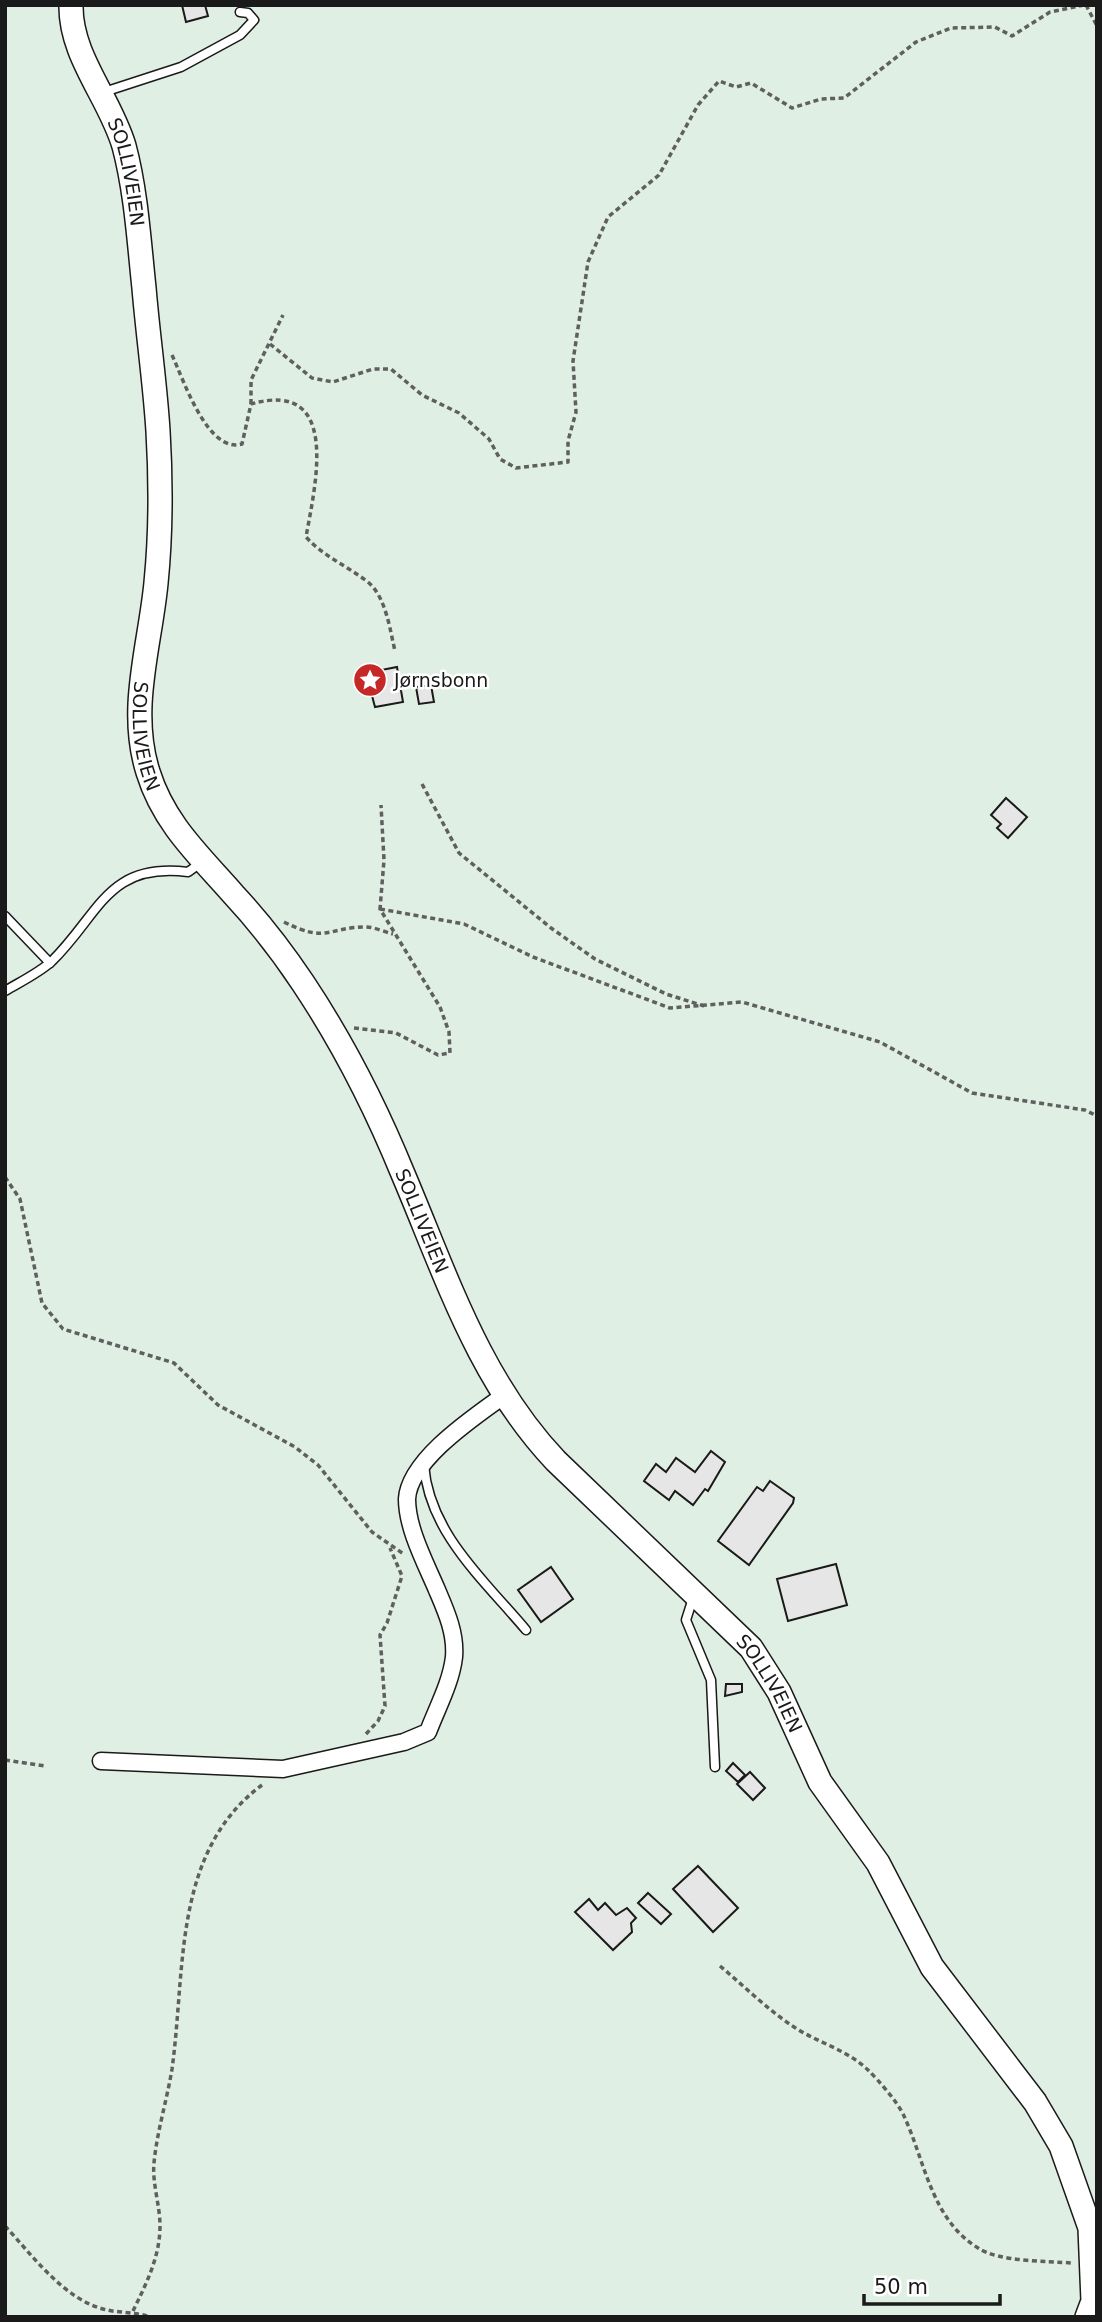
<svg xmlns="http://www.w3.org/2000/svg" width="1102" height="2322" viewBox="0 0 1102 2322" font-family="'DejaVu Sans',sans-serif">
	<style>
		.green { fill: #e0efe3; stroke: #6a6a6a; stroke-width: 2 }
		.building { fill: #e6e6e6; stroke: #1a1a1a; stroke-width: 2 }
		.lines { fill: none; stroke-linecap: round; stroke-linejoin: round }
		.lane-casing { stroke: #1a1a1a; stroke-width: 11 }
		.street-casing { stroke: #1a1a1a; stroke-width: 19 }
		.secondary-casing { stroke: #1a1a1a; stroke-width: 26 }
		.path { stroke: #5f5f5f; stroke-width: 3.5; stroke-dasharray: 5 3.5; stroke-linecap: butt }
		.lane { stroke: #fff; stroke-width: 8 }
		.street { stroke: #fff; stroke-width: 16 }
		.secondary { stroke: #fff; stroke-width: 23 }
		.labels { text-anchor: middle; stroke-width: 5; stroke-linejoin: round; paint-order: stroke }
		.street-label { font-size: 19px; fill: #1a1a1a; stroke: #fff }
		.poi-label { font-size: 19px; fill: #1a1a1a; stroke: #fff; text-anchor: start }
	</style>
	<rect width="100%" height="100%" fill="#fff"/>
	<rect class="green" x="5" y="5" width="1092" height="2312"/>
	<g class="building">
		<path d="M182 5H205L208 16 186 22Z"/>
		<path d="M397 667 403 702 375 707 366 673Z"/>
		<path d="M431 685 434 702 419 704 416 687Z"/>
		<path d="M1006 798 1027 817 1008 838 997 828 1001 824 991 815Z"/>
		<path d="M711 1451 725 1462 708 1491 705 1489 693 1505 675 1491 669 1500 644 1481 656 1464 666 1472 676 1458 695 1472Z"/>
		<path d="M770 1481 794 1498 793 1503 749 1565 718 1541 757 1487 763 1491Z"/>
		<path d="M836 1564 847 1605 788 1621 777 1579Z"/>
		<path d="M551 1567 573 1599 541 1622 518 1590Z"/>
		<path d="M726 1684H742V1692L725 1696Z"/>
		<path d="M733 1763 745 1775 738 1782 726 1771Z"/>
		<path d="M750 1772 765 1788 753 1800 737 1784Z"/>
		<path d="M698 1866 738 1908 713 1932 673 1889Z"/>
		<path d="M648 1893 671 1914 661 1924 638 1903Z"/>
		<path d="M589 1899 598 1910 605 1903 616 1915 627 1908 636 1918 631 1923 632 1932 613 1950 575 1912Z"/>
	</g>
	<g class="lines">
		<g class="lane-casing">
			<g id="lane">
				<path d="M104 92 181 67 240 35 254 20 248 13 240 12"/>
				<path d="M5 916 50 963"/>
				<path d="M5 991C20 982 39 973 52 961 100 914 107 862 188 872L202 862"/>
				<path d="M424 1465C429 1533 485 1581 526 1630"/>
				<path d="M693 1598 686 1620 711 1680 715 1767"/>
			</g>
		</g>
		<g class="street-casing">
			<path id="street" d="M101 1761 283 1769 404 1742 428 1732C437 1708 451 1683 454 1657 456 1633 446 1611 437 1590 426 1564 407 1529 407 1499 409 1460 474 1417 503 1396"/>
		</g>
		<g class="secondary-casing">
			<g id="secondary">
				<path id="s1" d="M71 5C70 56 110 98 124 146 136 191 139 241 144 288 148 336 155 383 158 431 161 481 161 533 156 583 150 646 128 709 148 772 164 824 200 856 234 895 259 922 283 953 303 983 343 1043 376 1108 403 1174 446 1275 479 1380 556 1461L751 1648 779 1692 820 1782 878 1863 932 1967 1035 2102 1061 2146 1090 2228 1093 2301 1087 2317"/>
			</g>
		</g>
		<g class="path">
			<path d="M1086 5 1097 26"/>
			<path d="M270 344 312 378 333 382 373 369H391L422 395 459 413 489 439 500 459 516 468 568 462V441L576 412 573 361 588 262 608 217 659 175 698 105 719 81 736 87 751 83 792 108 821 99 844 98 916 42 951 28 995 27 1012 36 1050 12 1084 5"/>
			<path d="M172 355C184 381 208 454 242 444L251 404C342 378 315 486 306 537 324 557 348 566 369 583 386 598 390 630 395 651"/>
			<path d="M251 404V380L283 315"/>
			<path d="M422 784 459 853 551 928 595 959 666 994 704 1006"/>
			<path d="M380 909 464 924 533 957 670 1008 742 1002 880 1042 972 1093 1085 1110 1097 1116"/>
			<path d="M284 922C328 944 327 927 366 927 374 927 385 932 393 934"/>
			<path d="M354 1028 396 1033 438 1055 450 1053 449 1032 440 1007 380 909 384 860 381 805"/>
			<path d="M5 1177 20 1199 42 1303 63 1329 174 1363 218 1405 295 1447 318 1465 372 1532 405 1555"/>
			<path d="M366 1734 378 1721 385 1706 380 1635 387 1623 402 1576 390 1548"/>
			<path d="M5 1760 45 1766"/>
			<path d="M720 1966C744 1986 768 2010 794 2027 818 2043 846 2049 868 2070 879 2081 897 2101 904 2116 925 2161 931 2219 978 2248 999 2262 1047 2261 1072 2263"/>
			<path d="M5 2226C33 2256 65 2301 107 2310 121 2313 136 2312 150 2317"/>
			<path d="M133 2311C146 2284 160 2257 160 2226 160 2205 152 2183 154 2163 157 2131 167 2100 172 2069 186 1969 172 1852 262 1785"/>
		</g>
		<use href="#lane" class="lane"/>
		<use href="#street" class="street"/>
		<use href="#secondary" class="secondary"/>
	</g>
	<defs>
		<g id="sight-disc" transform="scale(1.75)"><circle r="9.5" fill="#c62828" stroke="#fff"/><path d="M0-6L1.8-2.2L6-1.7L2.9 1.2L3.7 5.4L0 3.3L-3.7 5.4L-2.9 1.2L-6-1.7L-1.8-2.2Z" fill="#fff"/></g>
	</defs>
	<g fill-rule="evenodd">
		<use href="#sight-disc" x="370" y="680"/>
	</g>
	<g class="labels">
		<g class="street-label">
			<text dy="7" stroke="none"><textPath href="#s1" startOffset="178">SOLLIVEIEN</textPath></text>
			<text dy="7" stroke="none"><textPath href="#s1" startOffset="746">SOLLIVEIEN</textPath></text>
			<text dy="7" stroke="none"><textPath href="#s1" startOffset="1312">SOLLIVEIEN</textPath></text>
			<text dy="7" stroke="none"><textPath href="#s1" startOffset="1899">SOLLIVEIEN</textPath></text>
		</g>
		<g class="poi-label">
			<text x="394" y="687">Jørnsbonn</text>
		</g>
	</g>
	<rect width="1102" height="2322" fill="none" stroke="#1a1a1a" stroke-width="14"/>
	<path d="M864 2294v10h136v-10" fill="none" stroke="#1a1a1a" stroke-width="3.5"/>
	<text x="874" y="2294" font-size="21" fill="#1a1a1a" stroke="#ffffff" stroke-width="5" paint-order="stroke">50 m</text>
</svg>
